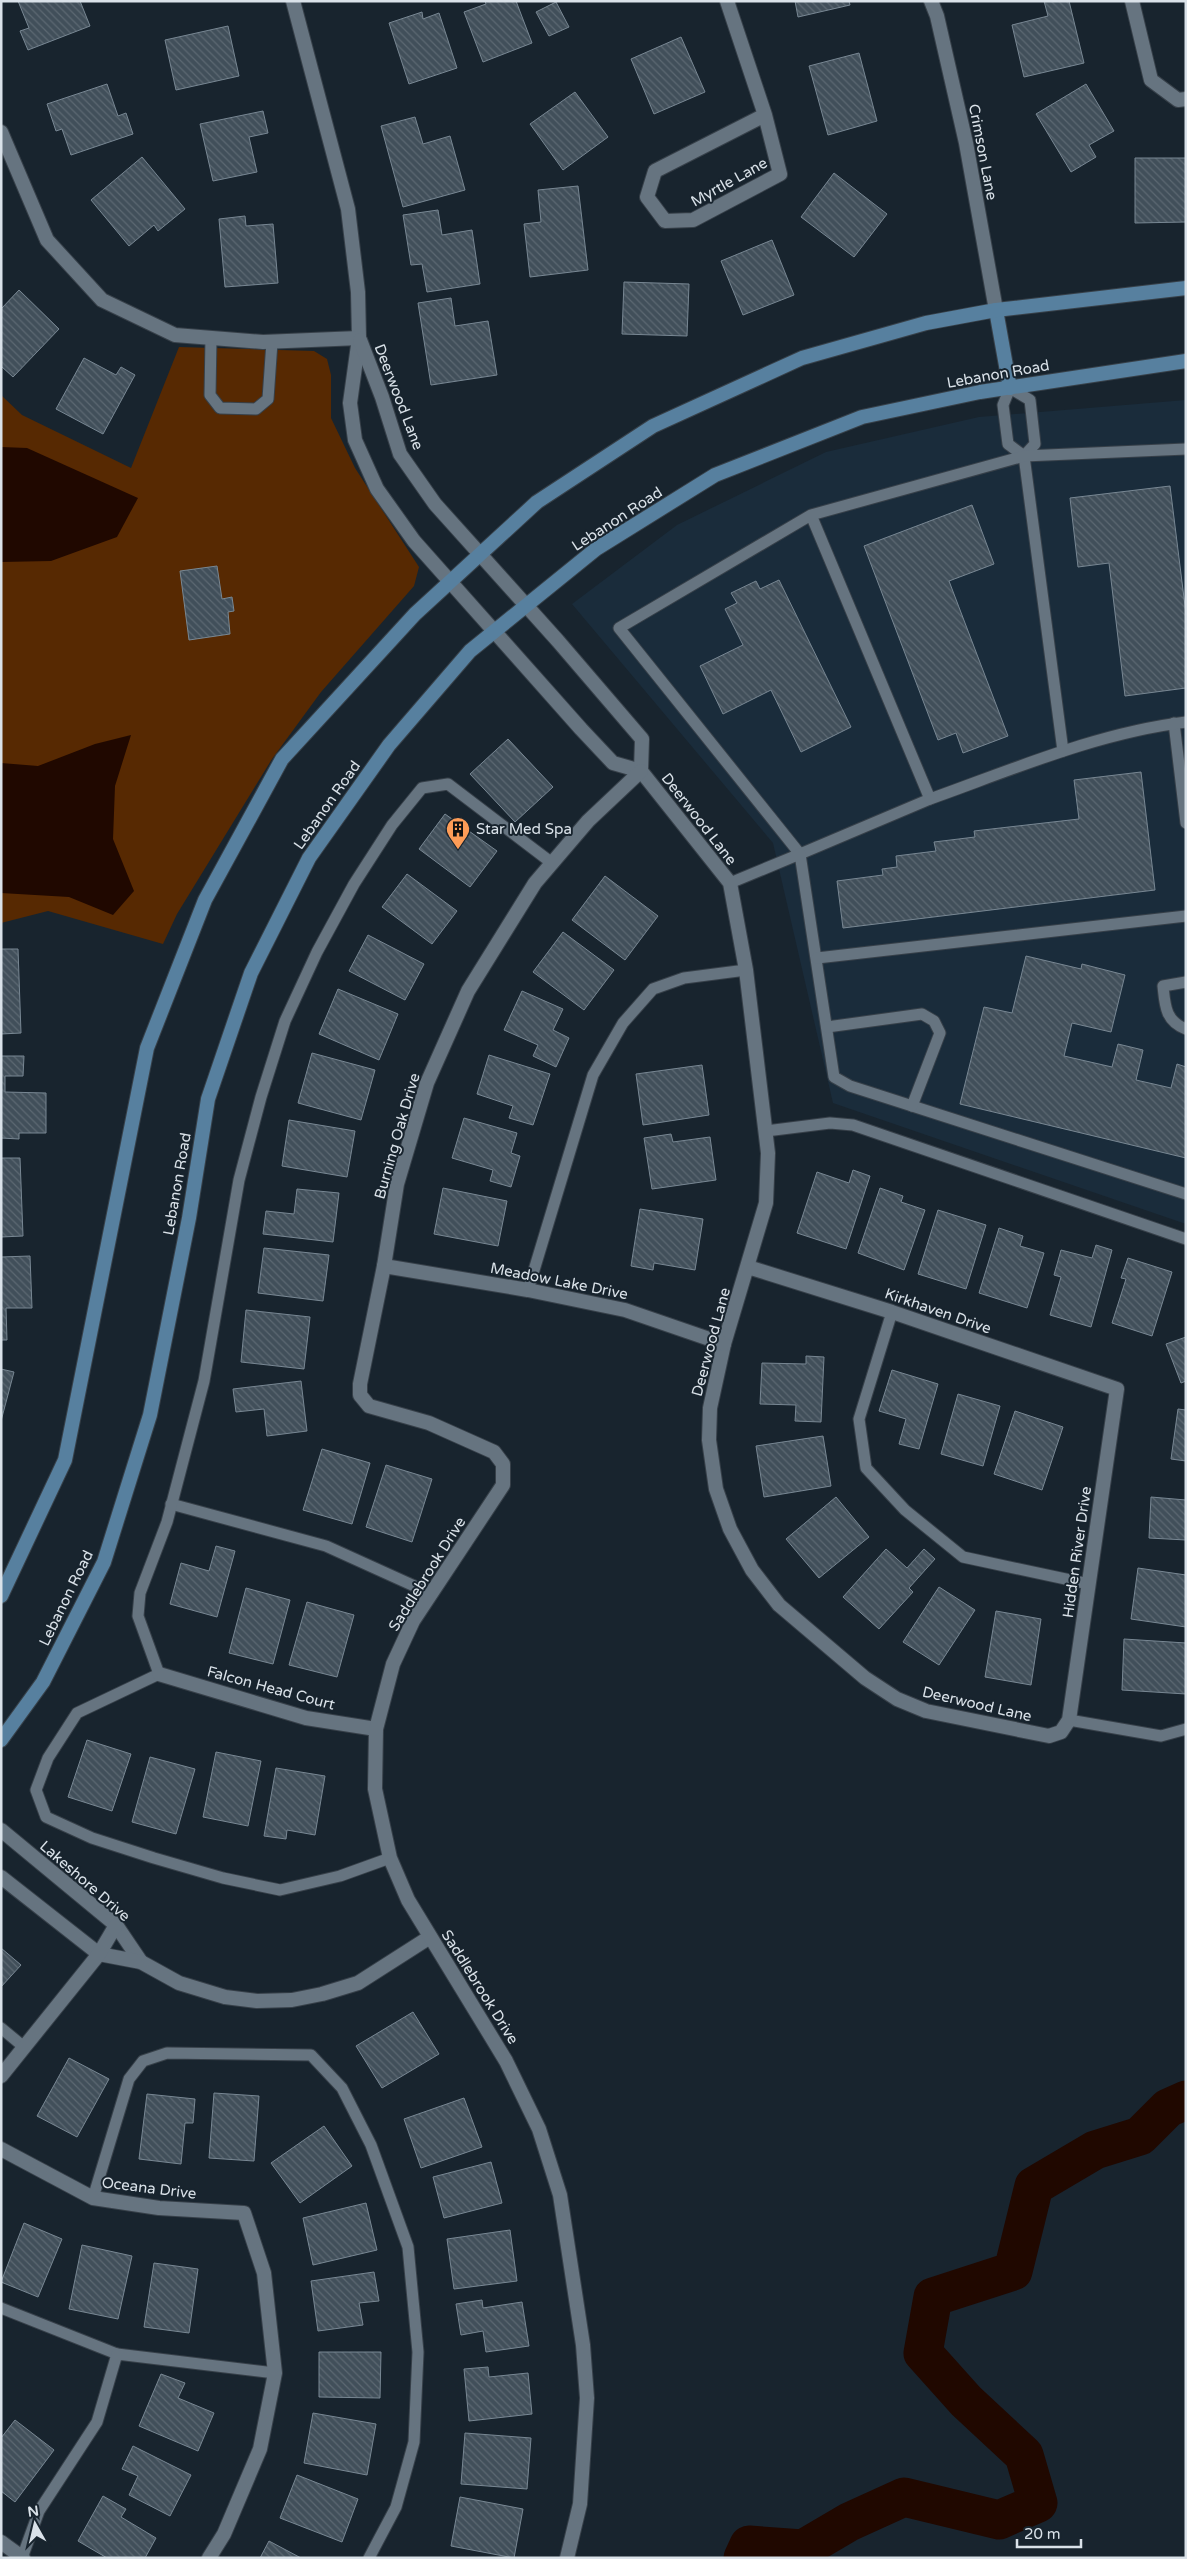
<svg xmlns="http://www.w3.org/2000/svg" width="1187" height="2559" viewBox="0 0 1187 2559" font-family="'Varela Round',sans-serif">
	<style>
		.built { fill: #1a2c3b }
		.green { fill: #572902 }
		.water { fill: #200800 }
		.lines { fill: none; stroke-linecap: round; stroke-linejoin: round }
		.river { stroke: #200800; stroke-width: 39 }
		.building { fill: url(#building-back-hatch); stroke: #788793 }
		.service-casing { stroke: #374049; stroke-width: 13 }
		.minor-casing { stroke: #374049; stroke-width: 16 }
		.secondary-casing { stroke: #374049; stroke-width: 16 }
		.service { stroke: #667480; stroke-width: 11 }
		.minor { stroke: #667480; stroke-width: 14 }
		.secondary { stroke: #57809f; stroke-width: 14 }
		.labels { text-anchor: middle; stroke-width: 4; stroke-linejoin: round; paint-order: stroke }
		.street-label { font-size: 15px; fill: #dae2e9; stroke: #18242e }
		.poi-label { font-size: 15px; fill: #dae2e9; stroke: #18242e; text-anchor: start }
	</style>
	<defs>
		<pattern id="building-back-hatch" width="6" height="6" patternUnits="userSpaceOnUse" patternTransform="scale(1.25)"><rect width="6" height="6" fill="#414f5a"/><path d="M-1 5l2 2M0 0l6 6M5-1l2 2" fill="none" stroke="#5c6872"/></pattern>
	</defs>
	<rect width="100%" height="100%" fill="#18242e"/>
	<path class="built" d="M1186 400V1224L833 1103 773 843 572 604 677 525 826 452 979 417Z"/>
	<path class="green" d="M179 347 314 351 327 359 331 375V418L355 468 419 567 414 586 321 692 272 759 177 914 163 944 48 911 1 923V395L22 415 131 468Z"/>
	<g class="water">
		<path d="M1 447 27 448 138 498 117 537 51 561 1 562Z"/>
		<path d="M131 735 115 786 113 839 134 891 113 915 69 897 1 893V763L38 766 95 744Z"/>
	</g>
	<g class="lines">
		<path class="river" d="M743 2558 749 2545 803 2549 849 2522 904 2497 999 2520 1038 2503 1024 2455 966 2401 923 2353 933 2297 1013 2271 1034 2186 1095 2150 1140 2136 1168 2108 1186 2100"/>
	</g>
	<g class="building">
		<path d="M18 1H80L90 26 28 50 20 31 29 28Z"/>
		<path d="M485 1H516L532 43 483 62 464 12 486 4Z"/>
		<path d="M795 1H849L850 5 798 17Z"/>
		<path d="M1044 1H1069L1084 63 1024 77 1012 25 1048 16Z"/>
		<path d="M556 2 569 27 549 36 536 12Z"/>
		<path d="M422 12 423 19 439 13 457 68 409 84 389 23Z"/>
		<path d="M228 26 239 76 176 90 165 40Z"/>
		<path d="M681 37 705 92 654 114 631 59Z"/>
		<path d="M859 53 877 121 828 135 809 66Z"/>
		<path d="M107 84 118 116 126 113 133 134 71 155 62 129 56 131 47 104Z"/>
		<path d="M1086 84 1114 131 1089 145 1096 157 1071 172 1036 114Z"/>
		<path d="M575 92 608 137 563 170 530 124Z"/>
		<path d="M263 111 268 133 249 137 257 172 213 181 200 124Z"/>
		<path d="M415 117 423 144 450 136 465 190 403 207 381 126Z"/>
		<path d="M142 157 185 209 158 231 154 225 129 246 91 200Z"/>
		<path d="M1135 158H1186V222L1135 223Z"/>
		<path d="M834 173 887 214 854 257 801 217Z"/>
		<path d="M578 186 588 270 530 277 524 224 541 222 538 190Z"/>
		<path d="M438 210 442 235 472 230 480 284 427 292 422 264 411 265 403 215Z"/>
		<path d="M245 216 246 226 273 224 278 283 225 287 219 219Z"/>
		<path d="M772 240 794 295 743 315 721 261Z"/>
		<path d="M624 282 689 284 687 336 622 334Z"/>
		<path d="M19 290 59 329 13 377 1 366V309Z"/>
		<path d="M451 298 455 326 488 321 497 375 431 385 418 303Z"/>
		<path d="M84 358 116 375 121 367 135 375 103 434 56 409Z"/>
		<path d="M1170 486 1186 614V688L1125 696 1109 563 1078 567 1070 498Z"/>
		<path d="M972 505 994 564 949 581 1008 736 963 753 956 733 938 740 864 546Z"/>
		<path d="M217 566 222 599 232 597 234 611 228 612 230 634 189 640 180 571Z"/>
		<path d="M779 580 851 727 801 752 771 690 723 714 700 666 743 645 725 609 737 603 731 593 756 581 760 589Z"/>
		<path d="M508 739 553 787 515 822 470 774Z"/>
		<path d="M1141 772 1155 890 843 928 837 881 883 875 882 869 897 867 896 856 936 851 934 842 975 837 974 831 1079 819 1074 780Z"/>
		<path d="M445 814 497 851 470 887 419 849Z"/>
		<path d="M407 874 457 911 432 944 382 907Z"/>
		<path d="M605 876 658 916 625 960 572 920Z"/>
		<path d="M563 932 614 970 584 1010 533 972Z"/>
		<path d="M368 935 424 964 405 1000 349 971Z"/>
		<path d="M1 949H18L21 1033 1 1034Z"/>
		<path d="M1026 956 1081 969 1082 964 1125 975 1111 1032 1072 1023 1064 1056 1112 1067 1118 1044 1143 1050 1136 1080 1171 1088 1177 1064 1186 1067V1158L960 1104 984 1007 1012 1013Z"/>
		<path d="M338 989 398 1014 379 1060 319 1034Z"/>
		<path d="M522 991 563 1009 553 1030 569 1038 556 1067 533 1056 538 1045 504 1030Z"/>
		<path d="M312 1053 375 1070 361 1120 298 1103Z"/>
		<path d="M489 1055 550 1074 533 1125 509 1118 513 1106 477 1094Z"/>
		<path d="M1 1056H24L23 1076H5V1092L46 1093V1133H19V1139L1 1138Z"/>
		<path d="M702 1065 709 1115 643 1125 636 1074Z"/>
		<path d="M464 1118 517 1133 511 1153 520 1156 511 1187 490 1181 493 1170 452 1158Z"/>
		<path d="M289 1120 355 1131 347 1177 282 1166Z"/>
		<path d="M671 1134 673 1142 710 1137 716 1180 652 1189 644 1138Z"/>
		<path d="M1 1158H20L23 1236 1 1237Z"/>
		<path d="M853 1170 870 1176 846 1249 797 1233 817 1172 849 1183Z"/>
		<path d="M443 1188 507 1201 498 1246 434 1234Z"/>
		<path d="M880 1188 903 1196 901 1202 925 1210 904 1270 858 1253Z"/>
		<path d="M297 1189 339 1193 333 1242 263 1234 266 1211 294 1214Z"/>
		<path d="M640 1209 703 1219 695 1270 654 1263 653 1270 631 1266Z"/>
		<path d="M938 1210 986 1225 966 1289 918 1274Z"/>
		<path d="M999 1228 1023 1236 1020 1246 1044 1253 1027 1308 979 1293Z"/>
		<path d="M1096 1245 1112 1250 1091 1327 1050 1315 1061 1277 1054 1275 1061 1250 1092 1258Z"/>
		<path d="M264 1248 329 1255 323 1301 258 1293Z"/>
		<path d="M30 1256 32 1308H6L7 1340H1V1257Z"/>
		<path d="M1128 1258 1172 1272 1152 1336 1112 1323 1126 1279 1121 1278Z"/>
		<path d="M246 1310 310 1317 304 1369 241 1362Z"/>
		<path d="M1186 1337V1381L1181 1383 1166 1344Z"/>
		<path d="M806 1356 824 1357 821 1422 795 1421 796 1405 760 1404 762 1363 806 1364Z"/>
		<path d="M1 1369 14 1372 1 1421Z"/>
		<path d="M892 1370 938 1384 919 1449 899 1444 906 1419 879 1411Z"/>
		<path d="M301 1381 307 1431 267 1436 264 1409 236 1412 233 1389Z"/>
		<path d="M958 1394 1000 1406 983 1466 941 1454Z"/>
		<path d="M1178 1409 1186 1410V1461L1171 1459Z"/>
		<path d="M1015 1411 1063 1427 1042 1490 994 1474Z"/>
		<path d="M823 1436 831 1486 764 1497 756 1446Z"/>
		<path d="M322 1449 370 1463 352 1524 303 1510Z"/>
		<path d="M386 1465 432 1479 412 1542 366 1527Z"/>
		<path d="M836 1497 869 1537 819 1578 786 1539Z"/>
		<path d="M1151 1497 1186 1500V1540L1149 1538Z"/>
		<path d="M216 1546 235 1551 217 1617 170 1604 181 1563 209 1571Z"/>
		<path d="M886 1549 907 1568 924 1549 935 1559 909 1588 913 1592 879 1629 843 1597Z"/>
		<path d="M1138 1568 1186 1575V1627L1131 1619Z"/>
		<path d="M939 1587 975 1610 939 1665 903 1642Z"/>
		<path d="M246 1588 290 1600 273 1664 229 1653Z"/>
		<path d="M307 1602 354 1615 337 1677 289 1665Z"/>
		<path d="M996 1611 1041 1619 1031 1685 985 1677Z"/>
		<path d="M1124 1639 1186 1643V1694L1122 1690Z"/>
		<path d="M87 1740 131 1754 112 1811 68 1797Z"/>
		<path d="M216 1752 261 1761 248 1826 203 1817Z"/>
		<path d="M150 1757 195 1769 176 1834 132 1822Z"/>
		<path d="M276 1768 325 1776 315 1835 287 1830 286 1839 264 1836Z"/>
		<path d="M1 1948 21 1965 1 1987Z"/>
		<path d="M413 2012 439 2054 382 2088 356 2046Z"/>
		<path d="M69 2058 109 2079 77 2137 37 2116Z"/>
		<path d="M214 2093 259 2096 254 2161 209 2158Z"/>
		<path d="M147 2094 195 2099 193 2123H185L181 2164 139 2159Z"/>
		<path d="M464 2098 482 2147 421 2168 404 2119Z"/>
		<path d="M324 2126 352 2166 300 2203 271 2163Z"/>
		<path d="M491 2162 502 2203 444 2218 433 2177Z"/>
		<path d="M366 2203 377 2250 313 2265 303 2218Z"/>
		<path d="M24 2223 62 2239 38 2297 1 2282Z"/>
		<path d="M510 2230 517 2281 454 2289 447 2239Z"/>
		<path d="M82 2245 132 2256 118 2319 69 2309Z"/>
		<path d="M154 2263 198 2269 189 2333 144 2327Z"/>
		<path d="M374 2272 379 2301 359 2303 363 2325 318 2331 311 2281Z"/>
		<path d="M482 2300 483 2308 522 2302 529 2346 486 2352 483 2331 461 2335 456 2304Z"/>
		<path d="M319 2352H381L380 2398 319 2397Z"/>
		<path d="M488 2367 489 2377 528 2373 532 2414 469 2421 464 2369Z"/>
		<path d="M161 2374 185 2383 178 2398 214 2413 198 2451 139 2426Z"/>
		<path d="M313 2413 376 2424 367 2475 304 2463Z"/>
		<path d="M15 2420 54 2450 15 2502 1 2491V2438Z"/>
		<path d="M465 2433 531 2438 527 2489 461 2484Z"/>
		<path d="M133 2446 191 2475 170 2516 129 2495 138 2476 122 2469Z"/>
		<path d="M297 2475 358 2499 342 2542 280 2518Z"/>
		<path d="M103 2496 126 2509 121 2517 156 2538 145 2558H107L78 2541Z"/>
		<path d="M460 2497 523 2509 514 2558 451 2546Z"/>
		<path d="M269 2541 301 2558H260Z"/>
	</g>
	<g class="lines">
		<g class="service-casing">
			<g id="service">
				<path d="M211 338 210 395 220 408 256 409 268 399 272 342"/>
				<path d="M1024 456 1035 444 1030 400 1010 388 1003 405 1008 444 1024 456 1063 751"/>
				<path d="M811 515 930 799 800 854 619 628 811 515 1024 456 1186 449"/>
				<path d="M1174 723 1186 823"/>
				<path d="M930 799C1014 769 1097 733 1186 722"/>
				<path d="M730 883 800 854 834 1077 850 1086 1186 1194"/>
				<path d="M817 958 1186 916"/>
				<path d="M1186 982 1163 986C1165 1005 1165 1021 1186 1029"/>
				<path d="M827 1027 922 1014 934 1021 940 1033 912 1106"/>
				<path d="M766 1131 830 1123 853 1125 1186 1239"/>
				<path d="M528 1290 593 1075 623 1023 653 989 684 978 746 970"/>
				<path d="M892 1312 859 1419 866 1468 905 1510 963 1557 1089 1584"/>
				<path d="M171 1504 326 1546 432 1594"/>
				<path d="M1069 1720 1161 1736 1186 1729"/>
				<path d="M390 1858 340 1876 280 1890 223 1878 154 1858 92 1838 46 1817 36 1790 48 1758 77 1713 159 1674 138 1616 140 1593 167 1522 204 1381 239 1180 261 1097 285 1021 317 952 354 884 392 825 422 788 448 784 552 863"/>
				<path d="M1 2028 24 2047"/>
				<path d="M93 2198 129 2079 143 2061 167 2053 311 2055 342 2088 371 2145 408 2247 418 2352 414 2442 396 2507 369 2558"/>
				<path d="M1 2308 117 2354"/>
				<path d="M22 2558 39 2511 97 2422 117 2354 275 2373"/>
			</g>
		</g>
		<g class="minor-casing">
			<g id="minor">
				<path d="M293 1 348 209 358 292 359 338 350 403 355 440 377 489 414 541 581 729 613 763 641 771 730 883 746 970 768 1153 766 1203 724 1344 710 1408 709 1440 716 1489 730 1529 752 1570 779 1605 865 1678 897 1699 926 1711 1049 1736 1061 1732 1069 1720 1117 1389 892 1312 748 1267"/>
				<path d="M727 1 765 115 780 174 693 220 665 221 647 197 655 171 765 115"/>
				<path d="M931 1 937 16 966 143 996 310"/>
				<path d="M1132 1 1151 80 1178 100 1186 99"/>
				<path d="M1 132 47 240 102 300 175 335 263 342 359 338"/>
				<path d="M360 340 382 397 400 454 435 504 558 641 642 739 641 771"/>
				<path d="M384 1266 528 1290 625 1310 724 1344"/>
				<path d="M159 1674 306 1718 376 1729"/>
				<path d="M1 1830 116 1925 141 1962"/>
				<path d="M1 1877 99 1954 141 1962 179 1983 225 1997 257 2001 292 2000 322 1994 358 1983 430 1937"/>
				<path d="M1 2076 99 1954 116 1925"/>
				<path d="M1 2149 93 2198 159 2208 244 2213 264 2273 275 2373 260 2449 224 2534 209 2558"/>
				<path d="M1 2542 23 2558"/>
				<path d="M567 2558 580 2504 587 2398 583 2345 560 2195 539 2129 506 2061 408 1900 390 1858 375 1789 376 1729 393 1664 413 1621 503 1485V1464L494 1452 429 1423 369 1406 360 1395V1384L384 1266 397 1184 427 1083 468 991 535 883 588 821 641 771"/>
			</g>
		</g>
		<g class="secondary-casing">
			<g id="secondary">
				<path d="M996 310 1010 388"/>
				<path d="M1 1596 65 1460 147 1048 205 900 282 759 415 614 537 502 653 426 802 358 926 323 996 310 1186 288"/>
				<path d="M1 1740 43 1682 104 1562 150 1415 189 1218 208 1099 251 973 309 858 389 745 470 651 596 549 715 475 862 417 980 392 1186 361"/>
			</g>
		</g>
		<use href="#service" class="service"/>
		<use href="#minor" class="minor"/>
		<use href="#secondary" class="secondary"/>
	</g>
	<defs>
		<g id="building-pin" transform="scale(1.25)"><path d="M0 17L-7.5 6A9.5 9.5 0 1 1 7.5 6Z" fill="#fd9c57" stroke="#18242e"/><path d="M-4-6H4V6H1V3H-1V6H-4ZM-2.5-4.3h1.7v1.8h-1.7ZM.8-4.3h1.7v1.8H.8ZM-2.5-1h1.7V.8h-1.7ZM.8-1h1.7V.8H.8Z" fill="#111"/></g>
	</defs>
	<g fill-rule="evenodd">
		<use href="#building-pin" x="458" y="829"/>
	</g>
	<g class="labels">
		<g class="street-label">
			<text transform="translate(983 152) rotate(79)" y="5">Crimson Lane</text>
			<text transform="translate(729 182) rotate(-29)" y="5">Myrtle Lane</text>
			<text transform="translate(998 374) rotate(-10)" y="5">Lebanon Road</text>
			<text transform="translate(399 397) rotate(69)" y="5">Deerwood Lane</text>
			<text transform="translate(617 519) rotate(-33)" y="5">Lebanon Road</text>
			<text transform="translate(327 805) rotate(-55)" y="5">Lebanon Road</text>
			<text transform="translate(699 819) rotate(52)" y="5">Deerwood Lane</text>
			<text transform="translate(397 1136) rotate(-74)" y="5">Burning Oak Drive</text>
			<text transform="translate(177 1184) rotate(-80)" y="5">Lebanon Road</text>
			<text transform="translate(559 1281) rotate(11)" y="5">Meadow Lake Drive</text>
			<text transform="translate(938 1311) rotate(19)" y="5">Kirkhaven Drive</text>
			<text transform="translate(711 1342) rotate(-75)" y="5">Deerwood Lane</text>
			<text transform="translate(1077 1552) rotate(-82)" y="5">Hidden River Drive</text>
			<text transform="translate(427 1574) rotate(-58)" y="5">Saddlebrook Drive</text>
			<text transform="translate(66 1598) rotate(-64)" y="5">Lebanon Road</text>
			<text transform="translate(271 1688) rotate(15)" y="5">Falcon Head Court</text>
			<text transform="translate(977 1704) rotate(13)" y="5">Deerwood Lane</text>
			<text transform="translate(85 1881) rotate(41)" y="5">Lakeshore Drive</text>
			<text transform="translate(480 1987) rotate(58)" y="5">Saddlebrook Drive</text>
			<text transform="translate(149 2188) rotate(7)" y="5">Oceana Drive</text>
		</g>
		<g class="poi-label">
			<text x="476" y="834">Star Med Spa</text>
		</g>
	</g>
	<rect width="1187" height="2559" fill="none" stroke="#dae2e9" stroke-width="5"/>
	<g transform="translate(35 2524) rotate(352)" stroke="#18242e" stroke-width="4" paint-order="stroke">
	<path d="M0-4L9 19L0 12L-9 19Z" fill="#dae2e9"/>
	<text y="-8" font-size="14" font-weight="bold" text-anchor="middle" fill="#dae2e9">N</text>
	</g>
	<path d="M1017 2539v8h64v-8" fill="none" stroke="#dae2e9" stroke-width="2.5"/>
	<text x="1024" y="2539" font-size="15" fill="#dae2e9" stroke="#18242e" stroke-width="4" paint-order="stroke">20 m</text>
</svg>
